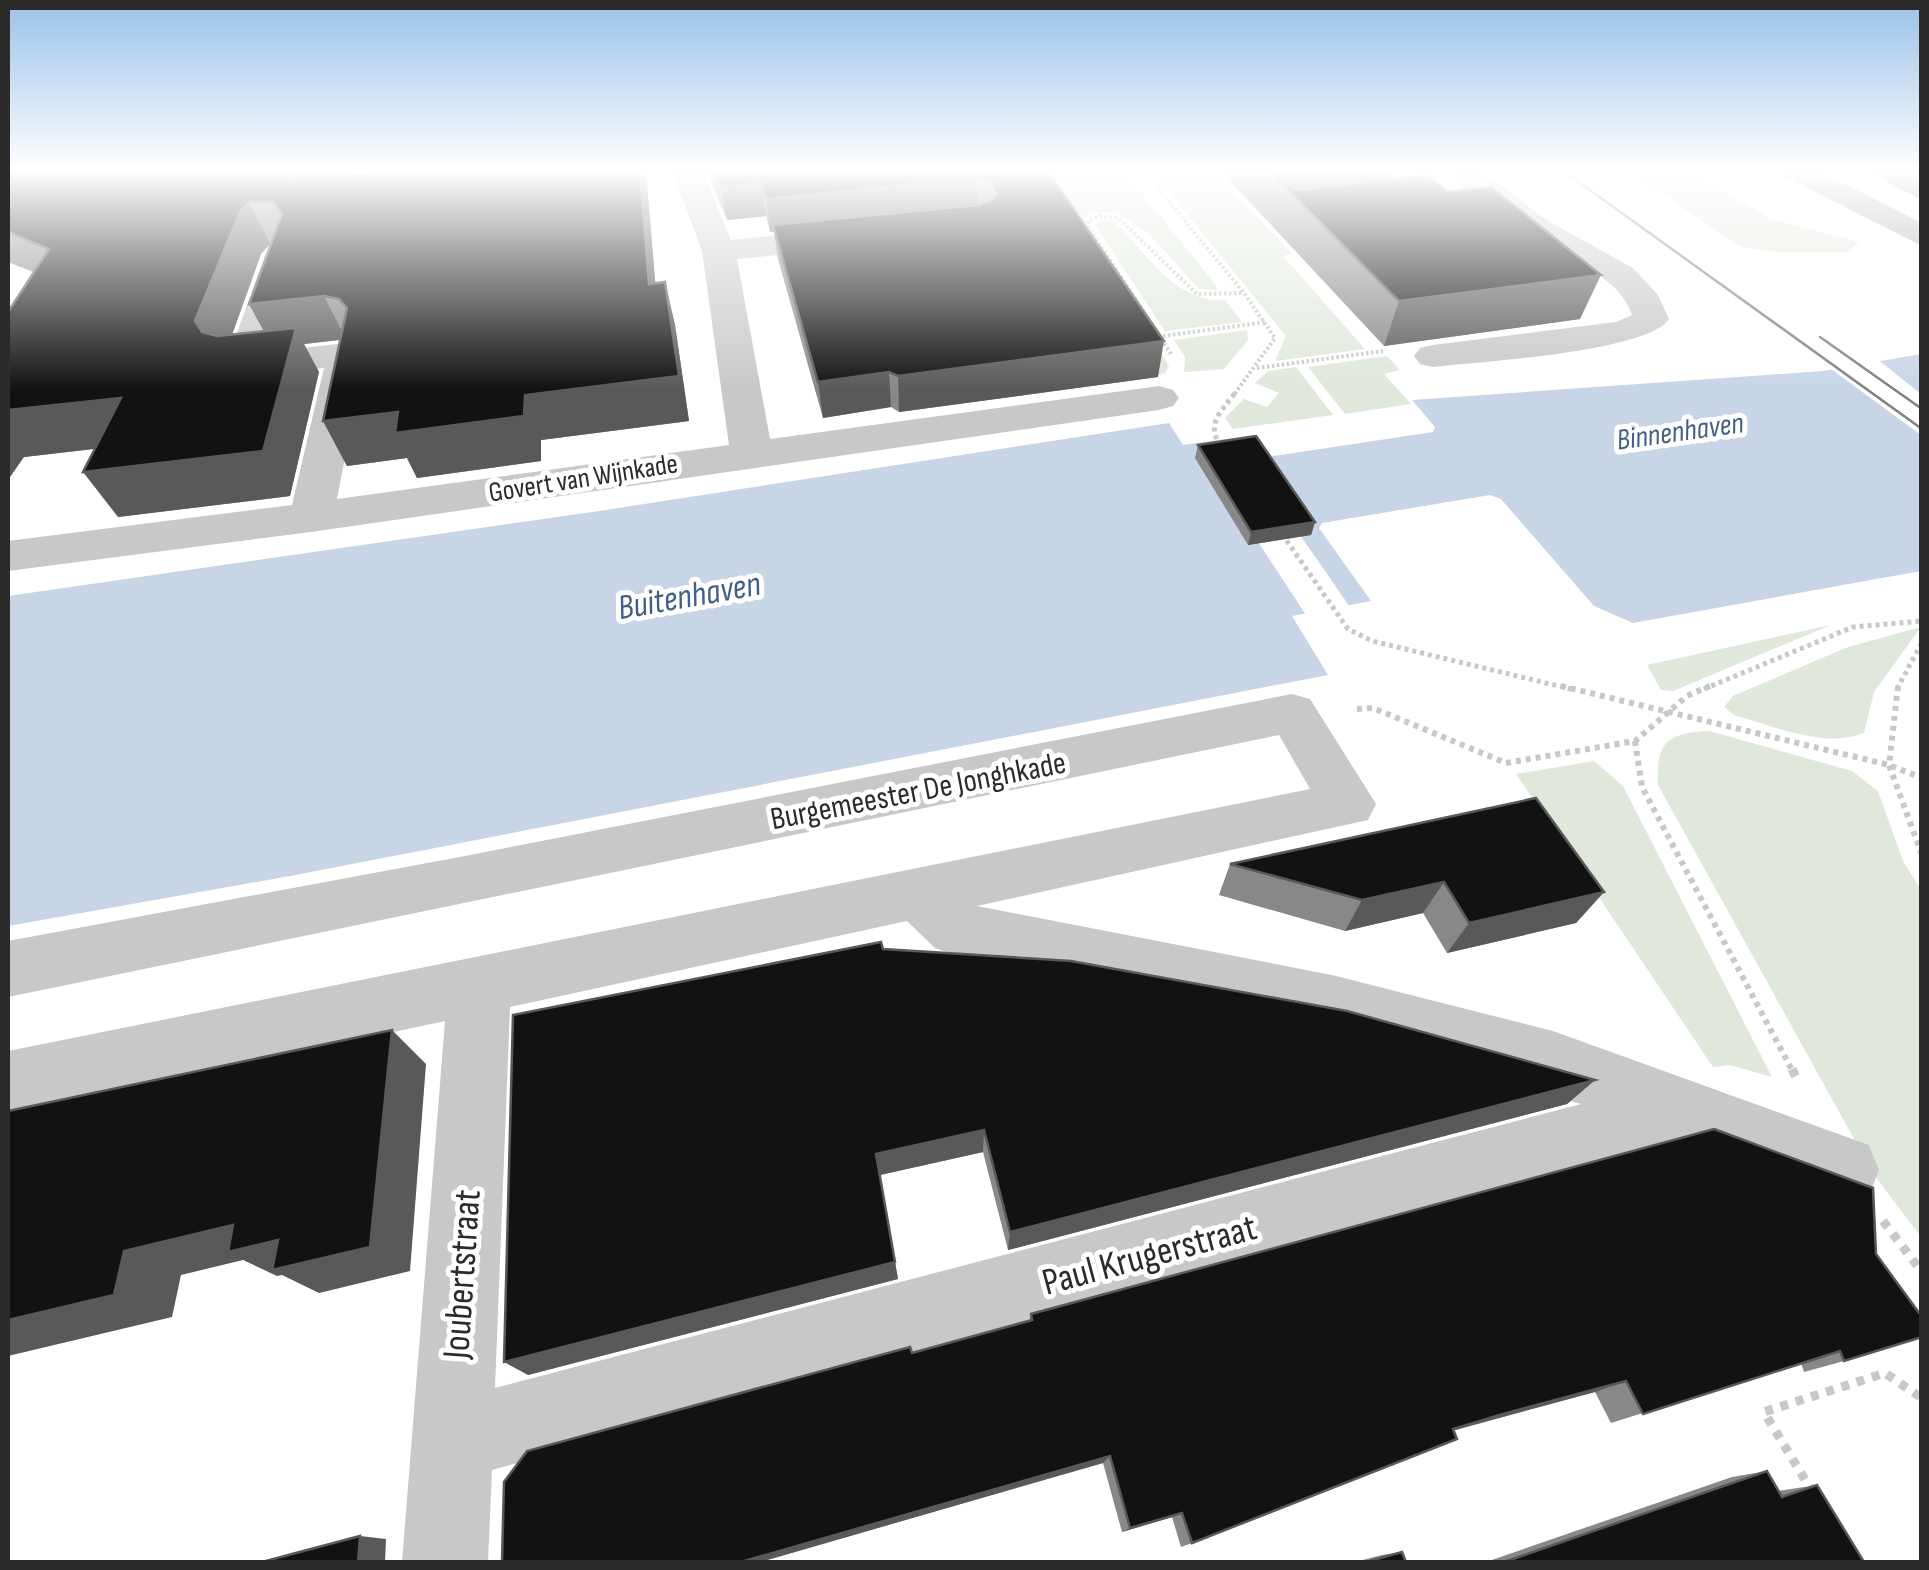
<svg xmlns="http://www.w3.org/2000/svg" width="1929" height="1570" viewBox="0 0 1929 1570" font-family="'Sofia Sans Condensed',sans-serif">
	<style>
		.green { fill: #dfe8da }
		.water { fill: #c7d5e7 }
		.pier { fill: #fff }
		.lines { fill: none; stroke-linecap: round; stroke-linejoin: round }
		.path-far3 { stroke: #c8c8c8; stroke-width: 4; stroke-dasharray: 2.5 2.5; stroke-linecap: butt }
		.path-far2 { stroke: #c8c8c8; stroke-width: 5; stroke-dasharray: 4 4; stroke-linecap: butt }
		.path-far1 { stroke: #c8c8c8; stroke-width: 6; stroke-dasharray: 5 5; stroke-linecap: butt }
		.path { stroke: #c8c8c8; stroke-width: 9; stroke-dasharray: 8 8; stroke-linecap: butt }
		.minor { fill: #c8c8c8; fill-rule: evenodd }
		.major { fill: #a3a3a3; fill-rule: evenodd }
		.tram { stroke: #808080; stroke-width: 2.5 }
		.wall { fill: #888; fill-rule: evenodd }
		.shaded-wall { fill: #595959 }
		.building { fill: #121212; stroke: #595959; stroke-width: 2.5 }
		.labels { text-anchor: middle; stroke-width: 10; stroke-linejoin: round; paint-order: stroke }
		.far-street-label { font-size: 28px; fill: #2b2b2b; stroke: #fff }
		.far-water-label { font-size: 30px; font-style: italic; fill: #426085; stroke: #fff }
		.street-label { font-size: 32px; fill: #2b2b2b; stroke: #fff }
		.water-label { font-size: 35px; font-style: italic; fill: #426085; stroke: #fff }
		.near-street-label { font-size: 38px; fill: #2b2b2b; stroke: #fff }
	</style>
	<rect width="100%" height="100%" fill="#fff"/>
	<g class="green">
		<path d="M1026 170H1123L1216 285 1217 290 1199 289C1171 261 1122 185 1078 223L1169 366 1165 373 1158 375Z"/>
		<path d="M1151 170H1214L1292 254 1283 256 1365 349 1275 361 1286 336Z"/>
		<path d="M1627 170H1691L1771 219 1859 242 1847 252H1779L1741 247Z"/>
		<path d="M1104 220 1116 223C1148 256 1176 303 1225 300L1242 322 1165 331 1095 225Z"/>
		<path d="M1247 330 1248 340 1224 369 1184 372 1185 357 1174 340Z"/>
		<path d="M1387 356 1400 370 1384 374 1411 404 1345 414 1308 367Z"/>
		<path d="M1296 367 1333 415 1233 429 1225 418 1244 399 1267 407 1279 393 1255 383 1268 371Z"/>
		<path d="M1831 625 1673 691 1661 690 1647 665Z"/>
		<path d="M1921 627 1874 692 1864 733C1824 749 1775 726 1734 715L1724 707 1733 696 1848 647Z"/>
		<path d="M1709 731 1852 771 1878 791 1903 861 1921 890V1237L1874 1175 1658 785C1656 742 1667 733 1709 731Z"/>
		<path d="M1594 761 1623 786 1772 1077 1730 1065 1713 1067 1516 774Z"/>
	</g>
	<path class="water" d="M1921 354V571L1633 623 1594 606 1501 499 1490 495 1322 523 1319 528 1371 601 1292 616 1328 675 290 876 8 926V596L599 511 1169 423 1183 445 1253 435 1266 454 1274 456 1433 432 1435 427 1412 400 1823 371Z"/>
	<g class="pier">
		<path d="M1876 358 1921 394V435L1827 366Z"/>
		<path d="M1298 532 1352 610 1308 618 1256 539Z"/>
	</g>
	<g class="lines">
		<g class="path-far3">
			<path d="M1143 170 1244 293 1275 338 1233 396"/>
			<path d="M1163 336 1266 322"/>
			<path d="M1171 354 1088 226 1089 220 1100 216 1118 218 1197 294 1244 293"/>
			<path d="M1257 368 1383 351"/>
		</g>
		<g class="path-far2">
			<path d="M1221 446C1205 424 1221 412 1235 393"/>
			<path d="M1282 534 1348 629 1372 641 1571 689"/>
			<path d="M1704 689 1853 627 1922 621"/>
			<path d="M1897 689 1922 642"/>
		</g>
		<g class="path-far1">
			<path d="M1561 686 1889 765 1922 778"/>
			<path d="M1898 686 1889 765 1922 855"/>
			<path d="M1357 709 1373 708 1506 763 1635 741 1687 696 1710 686"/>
			<path d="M1635 741 1642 787 1793 1072"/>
		</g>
		<g class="path">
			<path d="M1792 1069 1799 1083"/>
			<path d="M1883 1221 1922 1272"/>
			<path d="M1813 1493 1764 1412 1885 1373 1922 1398"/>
		</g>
		<g class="minor">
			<path d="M672 170H702L731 240 850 228 862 231 866 238 862 245 850 248 737 259 770 439 1159 386 1173 390 1179 398 1173 406 1159 410 311 532 8 571V541L292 505 324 368 244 377 231 374 225 366 265 255 270 248H294L299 255 268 352 346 343 359 346 365 354 337 499 729 445 702 251Z"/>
			<path d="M1447 170H1480L1548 221 1633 268 1658 295 1669 319C1647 352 1478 362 1433 367L1420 364 1414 356 1420 348 1433 345 1616 322 1632 315C1619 276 1573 262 1540 244 1513 228 1465 195 1447 170Z"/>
			<path d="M1292 694 1310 699 1376 804 1368 820 977 906 1332 975 1553 1031 1869 1145 1879 1170 1869 1195 1844 1205 1684 1144 492 1470 488 1562H402L445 1021 8 1115V1051L1310 789 1279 735 8 997V941L465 856ZM907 921 935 948 957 956 1332 1033 1581 1104 495 1388 510 1007Z"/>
		</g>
		<path class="major" d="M1780 170H1817L1922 223V246L1784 176Z"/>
		<g class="tram">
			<path d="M1562 170 1922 429"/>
			<path d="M1820 337 1922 409"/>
		</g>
	</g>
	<g class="wall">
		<path d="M8 170 346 173 393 170H644L647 183 655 283 665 282 675 325 689 421 541 440V461L417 478 407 458 347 466 323 421 340 340 304 344 319 372 290 496 118 517 95 449 24 457 33 272 8 262ZM270 244 249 304 265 332 232 335 261 254Z"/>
		<path d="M706 170H1047L1158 377 899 412 891 407 823 418 778 259 774 232H770L766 216 727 220Z"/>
		<path d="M1220 170H1394L1391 179 1580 319 1384 346Z"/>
		<path d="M1862 170H1922V200Z"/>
		<path d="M1198 445 1315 522 1311 535 1248 545 1195 458Z"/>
		<path d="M1230 864 1604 892 1576 923 1447 953 1423 913 1345 931 1219 895Z"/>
		<path d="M883 949 1595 1080 1567 1104 1008 1250 983 1152 880 1175 898 1279 528 1375Z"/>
		<path d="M1873 1188 1844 1361 1804 1372 1801 1363 1611 1423 1595 1392 1477 1423 1454 1430 1192 1543 1181 1547 1172 1517 1122 1532 1103 1463 760 1562H502L912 1353 1029 1321 1031 1314Z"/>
		<path d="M1767 1471 1778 1491 1817 1485 1864 1562H1486L1732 1477Z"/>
		<path d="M1402 1552 1406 1562H1355L1382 1555Z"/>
	</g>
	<g class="shaded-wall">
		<path d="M297 170H349L309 219 289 178Z"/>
		<path d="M640 170H644L647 183 659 327 649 284Z"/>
		<path d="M1285 170H1394L1387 194 1303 205 1279 180Z"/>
		<path d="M977 178V211L773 225 774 232H770L766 199Z"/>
		<path d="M761 183 766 216 727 220 721 187Z"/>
		<path d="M249 202 270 244 261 254 221 365 195 321 240 212Z"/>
		<path d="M1601 275 1580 319 1384 346 1399 301Z"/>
		<path d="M665 282 675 325 689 421 541 440V461L417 478 407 458 347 466 323 421 525 395Z"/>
		<path d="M324 296 346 339 304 344 319 372 290 496 118 517 83 472 273 348 249 304Z"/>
		<path d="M1164 341 1158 377 899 412 898 376Z"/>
		<path d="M889 372 891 407 823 418 818 382Z"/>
		<path d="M121 398 152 442 24 457 8 480V410Z"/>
		<path d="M1315 522 1311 535 1248 545 1251 532Z"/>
		<path d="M1444 882 1423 913 1345 931 1362 900Z"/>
		<path d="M1604 892 1576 923 1447 953 1469 923Z"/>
		<path d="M392 1030 426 1064 410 1271 319 1293 282 1275 277 1276 243 1260 181 1275 172 1317 8 1356V1320L124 1251Z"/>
		<path d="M1595 1080 1567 1104 1008 1250 1010 1232Z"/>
		<path d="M984 1130 983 1152 880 1175 898 1279 528 1375 504 1362 876 1154Z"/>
		<path d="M1626 1381 1595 1392 1430 1437 1503 1414Z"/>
		<path d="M1110 1456 1103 1463 760 1562H741Z"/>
		<path d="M1182 1513 1172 1517 1122 1532 1130 1528Z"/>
		<path d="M360 1536 386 1539 385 1562H358Z"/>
	</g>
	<g class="building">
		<path d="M8 170H297L289 178 393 170H640L649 284 665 282 679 376 525 395 524 416 395 433 398 412 323 421 347 308 339 299 324 296 249 304 282 214 273 202H249L240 212 195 321 202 332 217 336 296 328 263 451 83 472 121 398 8 410V312L49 249 8 232Z"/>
		<path d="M714 170H1047L1164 341 898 376 889 372 818 382 773 225 978 205 990 202 997 194 992 183 977 178 766 199 761 183 721 187Z"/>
		<path d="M1268 170H1285L1280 177 1286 186 1301 190 1427 175 1448 192 1491 187 1601 275 1399 301Z"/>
		<path d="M1256 436 1315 522 1251 532 1198 445Z"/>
		<path d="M1536 798 1604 892 1469 923 1444 882 1362 900 1230 864Z"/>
		<path d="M881 942 883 949 1071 961 1347 1011 1595 1080 1010 1232 984 1130 876 1154 895 1262 504 1362 513 1015Z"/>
		<path d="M392 1030 370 1247 272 1270 278 1240 228 1252 233 1225 124 1251 114 1295 8 1320V1111Z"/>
		<path d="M1714 1129 1873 1188 1876 1254 1922 1317V1337L1844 1361 1840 1351 1643 1414 1626 1381 1503 1414 1453 1429 1457 1439 1192 1543 1182 1513 1130 1528 1110 1456 741 1562H502L504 1482 527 1451 910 1347 912 1353 1032 1320 1031 1314Z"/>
		<path d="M1767 1471 1782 1497 1817 1485 1864 1562H1504Z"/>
		<path d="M360 1536 358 1562H262Z"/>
		<path d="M1402 1552 1406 1562H1366Z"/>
	</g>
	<linearGradient id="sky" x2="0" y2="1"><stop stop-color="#9bc1e8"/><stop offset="0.44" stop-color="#fff"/><stop offset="1" stop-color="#fff" stop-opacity="0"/></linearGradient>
	<rect width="1929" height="389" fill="url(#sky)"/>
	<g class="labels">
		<g class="far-street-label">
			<text transform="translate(583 477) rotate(-9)" y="10">Govert van Wijnkade</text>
		</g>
		<g class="far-water-label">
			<text transform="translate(1680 431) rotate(-8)" y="10">Binnenhaven</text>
		</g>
		<g class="street-label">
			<text transform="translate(918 790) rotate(-11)" y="11">Burgemeester De Jonghkade</text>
		</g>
		<g class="water-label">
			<text transform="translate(689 595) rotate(-10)" y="12">Buitenhaven</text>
		</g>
		<g class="near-street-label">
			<text transform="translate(1149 1254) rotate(-15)" y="13">Paul Krugerstraat</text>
			<text transform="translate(461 1274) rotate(-86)" y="13">Joubertstraat</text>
		</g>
	</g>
	<rect width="1929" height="1570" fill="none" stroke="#2b2b2b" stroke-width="20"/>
</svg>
